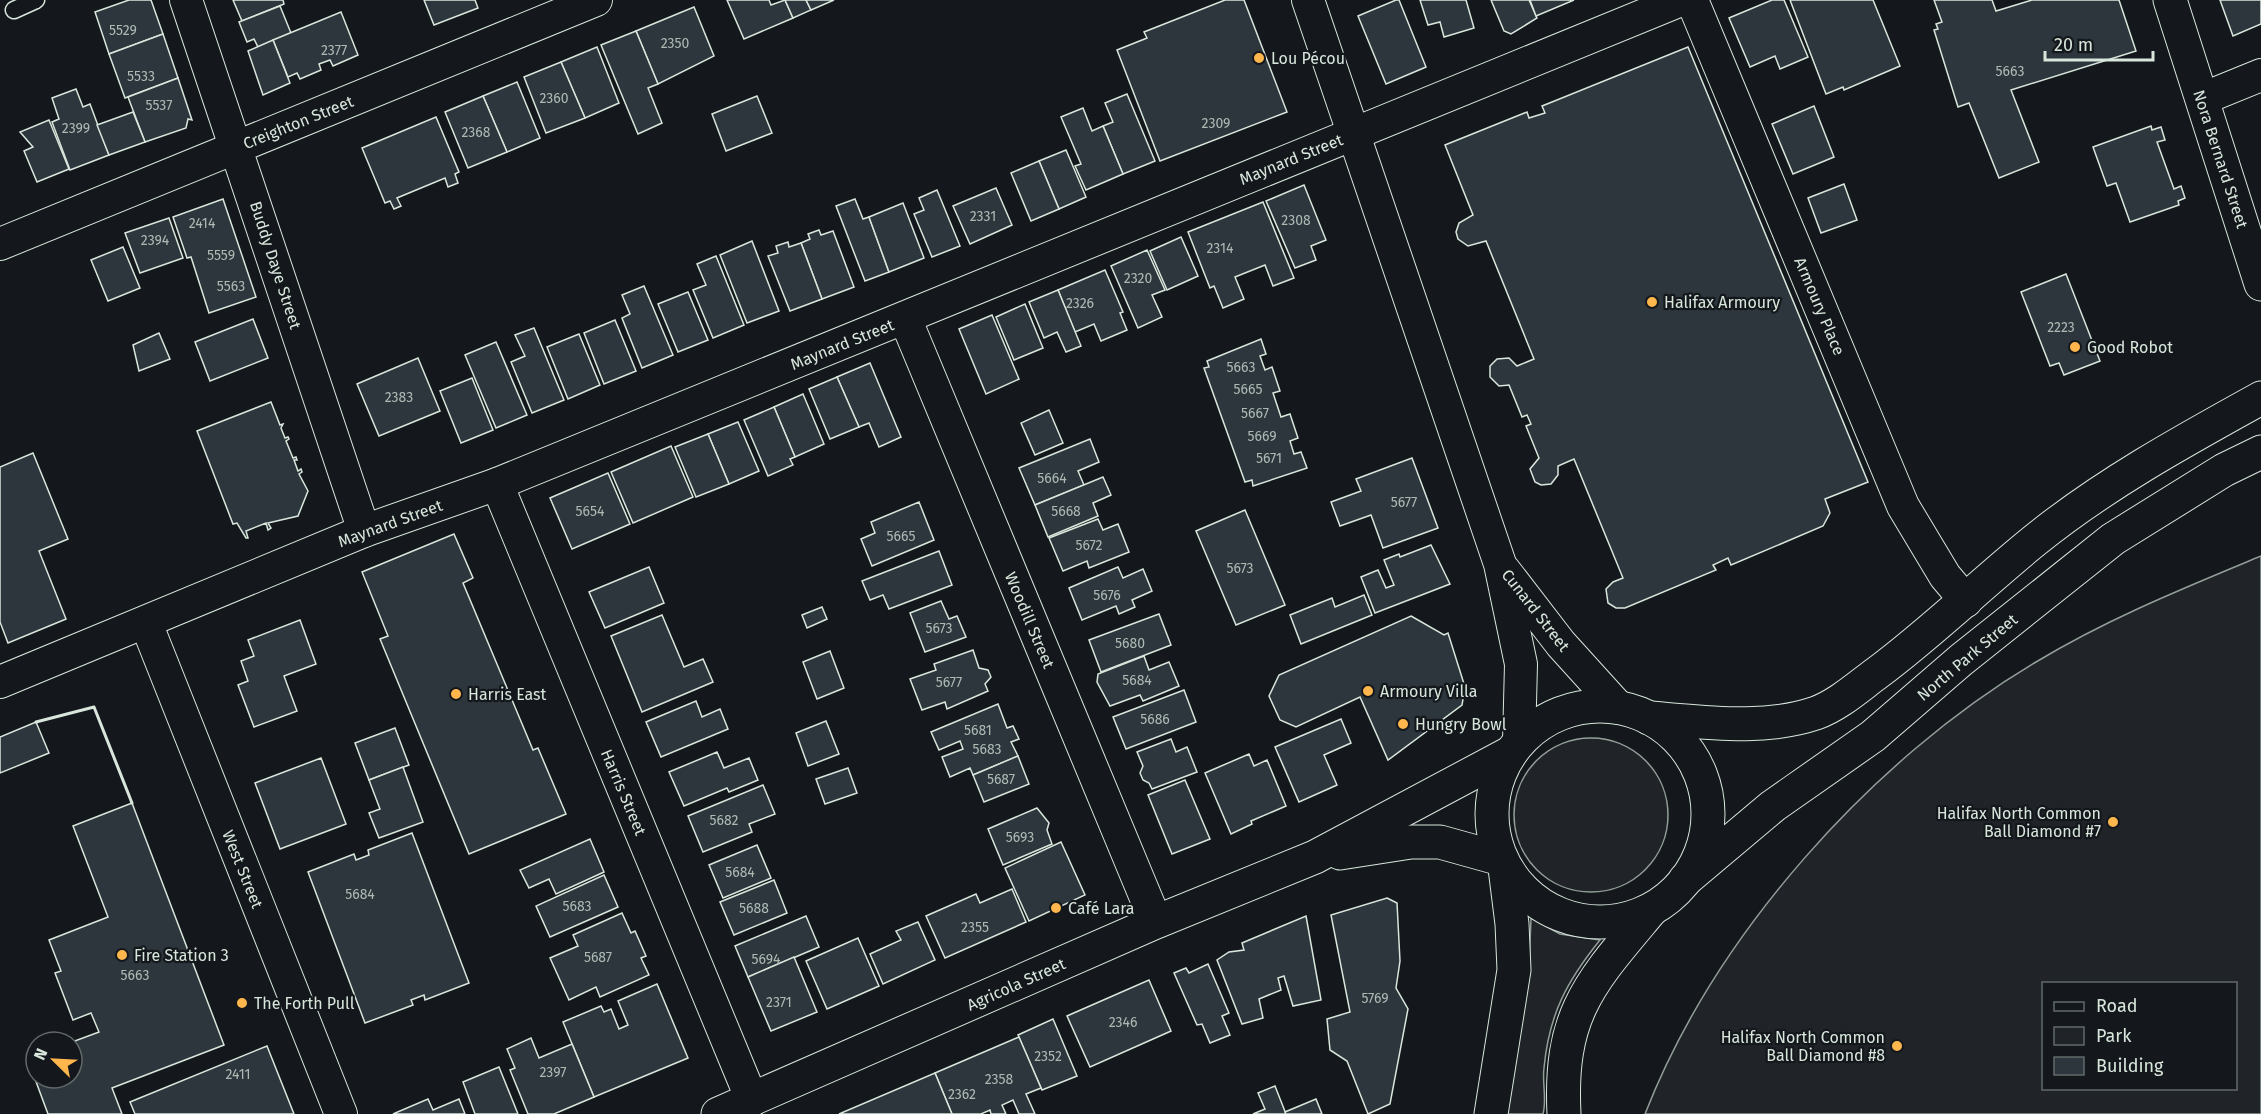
<svg xmlns="http://www.w3.org/2000/svg" width="2261" height="1114" viewBox="0 0 2261 1114" font-family="'Fira Sans',sans-serif">
	<style>
		.green { fill: #202428; stroke: #939e99; stroke-width: 1.5; fill-rule: evenodd }
		.building { fill: #2c363c; stroke: #d8e6dc; stroke-width: 1.5 }
		.lines { fill: none; stroke-linecap: round; stroke-linejoin: round }
		.lane-casing { stroke: #d8e6dc; stroke-width: 19 }
		.street-casing { stroke: #d8e6dc; stroke-width: 34 }
		.secondary-casing { stroke: #d8e6dc; stroke-width: 35 }
		.lane { stroke: #14181c; stroke-width: 16 }
		.street { stroke: #14181c; stroke-width: 32 }
		.secondary { stroke: #14181c; stroke-width: 33 }
		.wall { stroke: #d8e6dc; stroke-width: 3 }
		.poi-dot { fill: #ffb74d; stroke: #14181c; stroke-width: 2 }
		.labels { text-anchor: middle; stroke-width: 4.5; stroke-linejoin: round; paint-order: stroke }
		.number-label { font-size: 14px; fill: #adbab4 }
		.poi-label { font-size: 16px; fill: #d8e6dc; stroke: #14181c; text-anchor: start }
		.street-label { font-size: 16px; fill: #d8e6dc; stroke: #14181c }
	</style>
	<rect width="100%" height="100%" fill="#14181c"/>
	<g class="green">
		<path d="M2261 556V1114H1645C1715 935 1871 760 2036 662 2107 619 2184 588 2261 556ZM2044 984H2236V1088H2044Z"/>
		<circle cx="1591" cy="815" r="77"/>
		<path d="M1531 918 1560 934 1600 940C1567 981 1549 1014 1544 1068 1542 1083 1547 1099 1543 1114H1505L1529 968Z"/>
	</g>
	<g class="building">
		<path d="M129 0H151L163 34 109 54 95 12Z"/>
		<path d="M233 0H283L284 4 242 21Z"/>
		<path d="M424 0H475L478 8 434 25Z"/>
		<path d="M727 0H769L771 5 785 0 793 18 744 39Z"/>
		<path d="M785 0H806L811 10 793 18Z"/>
		<path d="M806 0H834L811 10Z"/>
		<path d="M1225 0H1244L1287 112 1160 161 1117 50 1147 38 1144 32Z"/>
		<path d="M1396 0H1399L1426 67 1386 84 1358 16Z"/>
		<path d="M1420 0H1466L1474 28 1444 37 1440 22 1428 25Z"/>
		<path d="M1491 0H1529L1537 18 1511 34 1504 31Z"/>
		<path d="M1530 0H1574L1536 16Z"/>
		<path d="M1772 0H1784L1808 57 1780 69 1775 56 1750 67 1729 18Z"/>
		<path d="M1790 0H1873L1900 66 1844 90 1843 87 1826 94Z"/>
		<path d="M1934 0H1992L1996 11 2032 0H2119L2136 51 2011 90 2039 162 1999 178 1969 103 1958 107 1934 30 1938 29 1936 24 1942 22Z"/>
		<path d="M2220 0H2261V24L2233 36Z"/>
		<path d="M280 6 291 33 258 47 254 39 247 42 239 22Z"/>
		<path d="M694 7 714 56 658 84 636 31Z"/>
		<path d="M341 12 358 55 333 66 330 60 319 64 321 70 300 79 297 73 288 77 273 40Z"/>
		<path d="M636 31 658 84 648 88 662 123 638 134 601 45Z"/>
		<path d="M163 34 178 78 125 98 109 54Z"/>
		<path d="M273 40 290 83 263 95 248 51Z"/>
		<path d="M597 47 619 103 585 118 561 62Z"/>
		<path d="M1688 47 1868 482 1825 499 1830 513 1823 526 1731 565 1728 558 1713 565 1716 570 1625 608H1616L1608 603 1606 589 1613 582 1623 578 1574 459 1558 466V475L1551 484 1541 485 1535 482 1530 469 1539 458 1526 426 1531 424 1527 415 1522 417 1509 385 1499 386 1490 377V366L1497 359 1509 358 1517 366 1534 359 1486 241 1468 246 1458 239 1456 232 1459 223 1473 215 1445 145 1527 112 1529 118 1545 113 1542 106 1552 102Z"/>
		<path d="M561 62 585 118 546 133 524 77Z"/>
		<path d="M178 78 192 120 188 119 186 128 145 142 128 97Z"/>
		<path d="M517 82 540 138 507 152 483 96Z"/>
		<path d="M76 89 83 107 90 104 109 155 70 170 52 122 59 119 52 98Z"/>
		<path d="M1127 94 1155 161 1123 174 1103 126 1113 122 1105 103Z"/>
		<path d="M483 96 507 152 468 168 445 112Z"/>
		<path d="M757 96 772 133 726 151 712 114Z"/>
		<path d="M1814 106 1834 157 1793 174 1772 124Z"/>
		<path d="M1083 108 1092 131 1103 126 1123 174 1086 190 1075 166 1081 164 1061 117Z"/>
		<path d="M133 112 145 142 109 155 97 125Z"/>
		<path d="M436 117 459 172 455 174 458 183 448 187 445 178 397 198 401 206 394 209 390 201 385 203 362 148Z"/>
		<path d="M49 120 69 169 37 182 24 151 33 147 20 132Z"/>
		<path d="M2151 126 2152 130 2161 127 2165 140 2157 142 2174 189 2181 186 2185 198 2178 201 2179 205 2130 222 2116 183 2107 186 2093 147Z"/>
		<path d="M1066 150 1086 197 1059 209 1039 161Z"/>
		<path d="M1039 161 1059 209 1031 221 1011 173Z"/>
		<path d="M1844 184 1857 220 1821 233 1808 198Z"/>
		<path d="M1304 185 1326 240 1311 246 1316 260 1295 268 1266 201Z"/>
		<path d="M996 188 1012 225 970 244 953 206Z"/>
		<path d="M937 190 960 246 932 257 914 214 924 210 919 198Z"/>
		<path d="M223 199 256 297 209 313 191 257 187 258 173 217Z"/>
		<path d="M855 199 863 219 869 217 889 272 865 281 836 206Z"/>
		<path d="M1263 202 1294 278 1273 286 1265 265 1235 277 1244 299 1223 308 1214 286 1210 288 1188 232Z"/>
		<path d="M903 203 924 258 889 272 869 217Z"/>
		<path d="M169 218 183 258 140 273 125 233Z"/>
		<path d="M819 230 821 235 833 231 854 287 822 299 801 243 810 239 808 234Z"/>
		<path d="M1181 237 1198 276 1167 290 1150 251Z"/>
		<path d="M752 241 779 311 747 323 720 255Z"/>
		<path d="M788 242 789 247 801 243 822 299 790 311 768 256 778 253 776 246Z"/>
		<path d="M123 247 140 288 108 301 91 260Z"/>
		<path d="M1147 250 1165 290 1152 295 1162 317 1138 328 1111 266Z"/>
		<path d="M716 256 744 325 713 338 693 290 706 285 697 264Z"/>
		<path d="M1105 270 1123 312 1120 313 1127 330 1101 341 1094 324 1075 332 1058 290Z"/>
		<path d="M2066 274 2100 361 2064 375 2059 363 2050 366 2021 292Z"/>
		<path d="M644 286 673 355 642 368 622 318 630 314 622 295Z"/>
		<path d="M1058 290 1081 346 1066 352 1057 332 1044 338 1029 302Z"/>
		<path d="M688 292 708 340 678 352 658 304Z"/>
		<path d="M1025 304 1043 348 1014 360 996 317Z"/>
		<path d="M992 315 1019 379 986 394 959 329Z"/>
		<path d="M253 319 268 358 210 381 195 342Z"/>
		<path d="M615 320 636 371 604 384 584 333Z"/>
		<path d="M534 328 564 400 532 413 511 362 525 356 515 335Z"/>
		<path d="M159 333 170 359 139 371 133 345Z"/>
		<path d="M579 334 600 385 568 399 547 347Z"/>
		<path d="M1261 339 1266 354 1260 356 1265 370 1272 367 1280 391 1273 393 1281 417 1290 414 1298 438 1290 441 1294 454 1301 452 1307 468 1253 486 1252 480 1245 482 1204 368 1209 367 1207 361Z"/>
		<path d="M496 342 527 415 496 428 465 355Z"/>
		<path d="M418 358 440 411 379 436 357 384Z"/>
		<path d="M870 363 901 437 879 447 869 423 859 427 837 377Z"/>
		<path d="M837 377 859 427 830 439 809 389Z"/>
		<path d="M472 378 493 430 461 443 440 391Z"/>
		<path d="M803 394 824 444 795 457 774 407Z"/>
		<path d="M271 402 280 425 283 424 281 428 285 438 288 437 289 439 286 441 293 458 296 457 297 460H294L298 471 301 469 302 472 299 474 308 491 298 516 268 523 271 528 268 530 266 523 246 531 248 538H246L237 523 233 524 197 431Z"/>
		<path d="M774 407 795 457 790 459 793 465 768 476 744 420Z"/>
		<path d="M1049 410 1063 443 1035 455 1021 423Z"/>
		<path d="M738 422 759 471 729 484 708 434Z"/>
		<path d="M708 434 729 484 696 497 675 447Z"/>
		<path d="M1090 439 1099 462 1078 471 1084 485 1035 505 1019 468Z"/>
		<path d="M671 446 693 497 633 523 611 472Z"/>
		<path d="M33 453 68 539 39 551 66 619 8 643 0 622V467Z"/>
		<path d="M1412 458 1438 528 1383 548 1371 515 1340 526 1331 502 1361 491 1356 479Z"/>
		<path d="M608 473 630 524 572 549 550 498Z"/>
		<path d="M1103 477 1111 495 1093 503 1098 516 1048 537 1035 505Z"/>
		<path d="M919 502 934 540 872 566 861 539 875 533 871 522Z"/>
		<path d="M1245 510 1285 605 1236 625 1196 531Z"/>
		<path d="M1098 519 1103 530 1118 524 1129 552 1089 568 1087 561 1063 571 1049 538Z"/>
		<path d="M454 534 473 578 463 583 533 750 538 748 566 814 469 854 380 639 388 636 362 572Z"/>
		<path d="M1431 545 1450 584 1375 613 1361 577 1378 570 1386 588 1394 585 1384 560 1399 554 1400 557Z"/>
		<path d="M939 551 952 585 889 609 883 595 870 600 862 581Z"/>
		<path d="M649 567 664 603 605 628 589 592Z"/>
		<path d="M1118 567 1123 578 1143 569 1152 591 1132 600 1135 607 1119 614 1116 606 1082 620 1069 588Z"/>
		<path d="M1364 595 1372 615 1301 644 1290 615 1332 598 1335 607Z"/>
		<path d="M941 601 949 619 957 616 966 637 925 652 910 613Z"/>
		<path d="M822 607 827 619 807 628 802 615Z"/>
		<path d="M1159 614 1171 645 1101 672 1089 640Z"/>
		<path d="M662 615 684 667 703 659 713 682 642 712 611 636Z"/>
		<path d="M1411 616 1444 635 1448 633 1465 687 1462 705 1388 760 1360 697 1296 727 1280 720 1269 696 1279 675Z"/>
		<path d="M300 620 316 664 284 676 297 711 254 727 238 685 248 681 241 661 254 656 248 640Z"/>
		<path d="M973 650 979 668 988 670 991 677 985 684 988 691 947 709 945 702 922 710 910 679 936 670 934 664Z"/>
		<path d="M830 651 844 688 817 699 803 662Z"/>
		<path d="M1144 656 1149 670 1169 662 1179 686 1143 701 1140 695 1110 706 1097 682 1098 674Z"/>
		<path d="M1184 690 1196 722 1126 749 1113 717Z"/>
		<path d="M696 701 702 717 720 709 728 729 661 757 646 722Z"/>
		<path d="M998 704 1007 728 1013 726 1019 739 1011 742 1018 756 973 775 970 768 950 777 942 757 963 749 960 741 939 750 931 732Z"/>
		<path d="M1341 719 1351 743 1324 755 1337 785 1299 802 1275 747Z"/>
		<path d="M826 721 839 754 808 766 796 733Z"/>
		<path d="M36 722 49 753 0 773V737Z"/>
		<path d="M395 728 409 765 369 780 355 743Z"/>
		<path d="M1171 739 1176 752 1187 747 1197 772 1152 789 1149 783 1143 780 1140 773 1143 766 1137 752Z"/>
		<path d="M717 752 724 768 749 758 758 780 729 792 727 788 684 806 669 772Z"/>
		<path d="M1249 754 1254 766 1267 760 1286 806 1251 821 1252 824 1231 834 1205 773Z"/>
		<path d="M1018 756 1029 784 984 802 973 775Z"/>
		<path d="M321 758 346 824 280 849 255 783Z"/>
		<path d="M403 767 423 822 379 838 369 813 380 809 369 780Z"/>
		<path d="M848 768 857 793 825 804 816 779Z"/>
		<path d="M1185 780 1210 839 1172 854 1148 795Z"/>
		<path d="M763 785 775 814 749 824 752 832 703 852 688 816Z"/>
		<path d="M132 803 224 1045 112 1088 122 1114H48L28 1060 36 1056V1078H72V1042L99 1032 91 1013 73 1020 55 973 61 971 49 940 108 917 73 826Z"/>
		<path d="M1037 808 1049 823 1047 830 1052 844 1003 865 988 829Z"/>
		<path d="M412 833 469 983 425 1000 424 995 411 1000 413 1005 365 1023 308 872 354 854 356 860 369 855 368 850Z"/>
		<path d="M590 839 604 872 556 894 549 879 529 888 520 870Z"/>
		<path d="M1061 842 1085 895 1029 921 1005 868Z"/>
		<path d="M757 845 771 878 723 898 709 865Z"/>
		<path d="M604 875 618 907 550 937 536 906Z"/>
		<path d="M774 880 787 913 734 935 720 902Z"/>
		<path d="M1012 889 1026 922 945 958 926 916 976 894 980 903Z"/>
		<path d="M1387 898 1397 903 1400 961 1396 988 1408 1009 1390 1104 1368 1114 1347 1061 1330 1050 1327 1019 1350 1012 1331 915Z"/>
		<path d="M622 913 631 933 635 931 646 956 641 958 649 975 600 997 596 987 569 1000 550 958 578 946 573 935Z"/>
		<path d="M806 916 819 947 748 977 735 946Z"/>
		<path d="M1306 916 1321 1000 1293 1006 1284 976 1278 978 1281 990 1259 999 1263 1018 1242 1024 1217 960 1229 952 1244 950 1242 943Z"/>
		<path d="M918 922 935 960 883 984 870 954 901 940 896 931Z"/>
		<path d="M858 938 879 986 827 1009 806 961Z"/>
		<path d="M794 957 817 1012 771 1031 748 977Z"/>
		<path d="M1208 964 1229 1013 1222 1016 1230 1035 1210 1043 1202 1024 1197 1025 1174 973 1186 968 1189 973Z"/>
		<path d="M1149 980 1171 1031 1090 1067 1067 1016Z"/>
		<path d="M657 984 688 1058 594 1097 563 1022 601 1006 604 1012 611 1009 619 1029 628 1025 618 1001Z"/>
		<path d="M1053 1019 1077 1076 1042 1090 1018 1035Z"/>
		<path d="M1019 1037 1041 1088 1026 1094 1035 1114H1019L1013 1100 1002 1105 1006 1114H991L990 1110 981 1114H952L935 1073Z"/>
		<path d="M531 1038 539 1058 572 1044 594 1097 554 1114H528L510 1070 515 1068 507 1049Z"/>
		<path d="M267 1046 294 1114H135L130 1102Z"/>
		<path d="M499 1067 518 1114H475L463 1082Z"/>
		<path d="M935 1073 952 1114H839Z"/>
		<path d="M1275 1086 1286 1114H1253L1265 1109 1258 1093Z"/>
		<path d="M428 1099 433 1110 459 1099 465 1114H393Z"/>
		<path d="M1316 1099 1322 1114H1286L1285 1112Z"/>
	</g>
	<g class="lines">
		<g class="lane-casing">
			<path id="lane" d="M14 10 36 0"/>
		</g>
		<g class="street-casing">
			<g id="street">
				<path d="M186 0 364 531"/>
				<path d="M1308 0 1500 564 1521 664 1519 742"/>
				<path d="M1692 0 1903 506 1945 576 1966 601"/>
				<path d="M2202 99 2261 75"/>
				<path d="M0 244 596 0"/>
				<path d="M905 318 1156 922"/>
				<path d="M497 484 752 1100"/>
				<path d="M1504 570 1561 644 1619 708"/>
				<path d="M146 623 341 1114"/>
				<path d="M0 682 364 531 497 484 1681 0"/>
			</g>
		</g>
		<g class="secondary-casing">
			<g id="secondary">
				<path d="M2170 0 2261 284"/>
				<circle cx="1600" cy="814" r="108"/>
				<path d="M1649 718C1705 722 1763 731 1816 713 1838 705 1858 687 1877 673 1932 632 1981 584 2034 541 2103 485 2183 441 2261 398"/>
				<path d="M1340 853 1411 842H1440L1501 859"/>
				<path d="M1685 880 1773 806 1873 736 1961 660 2113 539 2224 470 2261 452"/>
				<path d="M718 1114 1156 922 1315 857 1510 753"/>
				<path d="M1491 1114 1514 970 1512 924 1505 868"/>
				<path d="M1564 1114C1559 1013 1590 983 1651 910"/>
			</g>
		</g>
		<use href="#lane" class="lane"/>
		<use href="#street" class="street"/>
		<use href="#secondary" class="secondary"/>
		<path class="wall" d="M36 722 94 707 132 803"/>
	</g>
	<g class="poi-dot">
		<circle cx="1259" cy="58" r="6"/>
		<circle cx="1652" cy="302" r="6"/>
		<circle cx="2075" cy="347" r="6"/>
		<circle cx="1368" cy="691" r="6"/>
		<circle cx="456" cy="694" r="6"/>
		<circle cx="1403" cy="724" r="6"/>
		<circle cx="2113" cy="822" r="6"/>
		<circle cx="1056" cy="908" r="6"/>
		<circle cx="122" cy="955" r="6"/>
		<circle cx="242" cy="1003" r="6"/>
		<circle cx="1897" cy="1046" r="6"/>
	</g>
	<g class="labels">
		<g class="number-label">
			<text x="123" y="35">5529</text>
			<text x="675" y="48">2350</text>
			<text x="334" y="55">2377</text>
			<text x="2010" y="76">5663</text>
			<text x="141" y="81">5533</text>
			<text x="554" y="103">2360</text>
			<text x="159" y="110">5537</text>
			<text x="1216" y="128">2309</text>
			<text x="76" y="133">2399</text>
			<text x="476" y="137">2368</text>
			<text x="983" y="221">2331</text>
			<text x="1296" y="225">2308</text>
			<text x="202" y="228">2414</text>
			<text x="155" y="245">2394</text>
			<text x="1220" y="253">2314</text>
			<text x="221" y="260">5559</text>
			<text x="1138" y="283">2320</text>
			<text x="231" y="291">5563</text>
			<text x="1080" y="308">2326</text>
			<text x="2061" y="332">2223</text>
			<text x="1241" y="372">5663</text>
			<text x="1248" y="394">5665</text>
			<text x="399" y="402">2383</text>
			<text x="1255" y="418">5667</text>
			<text x="1262" y="441">5669</text>
			<text x="1269" y="463">5671</text>
			<text x="1052" y="483">5664</text>
			<text x="1404" y="507">5677</text>
			<text x="590" y="516">5654</text>
			<text x="1066" y="516">5668</text>
			<text x="901" y="541">5665</text>
			<text x="1089" y="550">5672</text>
			<text x="1240" y="573">5673</text>
			<text x="1107" y="600">5676</text>
			<text x="939" y="633">5673</text>
			<text x="1130" y="648">5680</text>
			<text x="1137" y="685">5684</text>
			<text x="949" y="687">5677</text>
			<text x="1155" y="724">5686</text>
			<text x="978" y="735">5681</text>
			<text x="987" y="754">5683</text>
			<text x="1001" y="784">5687</text>
			<text x="724" y="825">5682</text>
			<text x="1020" y="842">5693</text>
			<text x="740" y="877">5684</text>
			<text x="360" y="899">5684</text>
			<text x="577" y="911">5683</text>
			<text x="754" y="913">5688</text>
			<text x="975" y="932">2355</text>
			<text x="598" y="962">5687</text>
			<text x="766" y="964">5694</text>
			<text x="135" y="980">5663</text>
			<text x="1375" y="1003">5769</text>
			<text x="779" y="1007">2371</text>
			<text x="1123" y="1027">2346</text>
			<text x="1048" y="1061">2352</text>
			<text x="553" y="1077">2397</text>
			<text x="238" y="1079">2411</text>
			<text x="999" y="1084">2358</text>
			<text x="962" y="1099">2362</text>
		</g>
		<g class="poi-label">
			<text x="1271" y="64">Lou Pécou</text>
			<text x="1664" y="308">Halifax Armoury</text>
			<text x="2087" y="353">Good Robot</text>
			<text x="1380" y="697">Armoury Villa</text>
			<text x="468" y="700">Harris East</text>
			<text x="1415" y="730">Hungry Bowl</text>
			<text x="2101" y="819" text-anchor="end">Halifax North Common<tspan x="2101" dy="18">Ball Diamond #7</tspan></text>
			<text x="1068" y="914">Café Lara</text>
			<text x="134" y="961">Fire Station 3</text>
			<text x="254" y="1009">The Forth Pull</text>
			<text x="1885" y="1043" text-anchor="end">Halifax North Common<tspan x="1885" dy="18">Ball Diamond #8</tspan></text>
		</g>
		<g class="street-label">
			<text transform="translate(298 122) rotate(-22)" y="6">Creighton Street</text>
			<text transform="translate(1291 159) rotate(-22)" y="6">Maynard Street</text>
			<text transform="translate(2221 159) rotate(72)" y="6">Nora Bernard Street</text>
			<text transform="translate(276 265) rotate(72)" y="6">Buddy Daye Street</text>
			<text transform="translate(1820 306) rotate(67)" y="6">Armoury Place</text>
			<text transform="translate(842 344) rotate(-22)" y="6">Maynard Street</text>
			<text transform="translate(390 523) rotate(-20)" y="6">Maynard Street</text>
			<text transform="translate(1536 610) rotate(52)" y="6">Cunard Street</text>
			<text transform="translate(1030 620) rotate(67)" y="6">Woodill Street</text>
			<text transform="translate(1967 657) rotate(-40)" y="6">North Park Street</text>
			<text transform="translate(624 792) rotate(67)" y="6">Harris Street</text>
			<text transform="translate(243 869) rotate(68)" y="6">West Street</text>
			<text transform="translate(1016 984) rotate(-24)" y="6">Agricola Street</text>
		</g>
	</g>
	<rect x="2042" y="982" width="195" height="108" fill="#14181c" stroke="#626a69" stroke-width="1.5"/>
	<rect x="2054" y="1002" width="30" height="9" fill="#14181c" stroke="#626a69" stroke-width="1.5"/>
	<text x="2096" y="1012" font-size="18" fill="#d8e6dc">Road</text>
	<rect x="2054" y="1027" width="30" height="18" fill="#202428" stroke="#626a69" stroke-width="1.5"/>
	<text x="2096" y="1042" font-size="18" fill="#d8e6dc">Park</text>
	<rect x="2054" y="1057" width="30" height="18" fill="#2c363c" stroke="#626a69" stroke-width="1.5"/>
	<text x="2096" y="1072" font-size="18" fill="#d8e6dc">Building</text>
	<g transform="translate(54 1060) rotate(294)"><circle r="28" fill="#14181c" stroke="#626a69" stroke-width="1.5"/>
	<path d="M0-4.5L10 22L0 15L-10 22Z" fill="#ffb74d"/>
	<text y="-9" font-size="16" font-weight="bold" text-anchor="middle" fill="#d8e6dc">N</text>
	</g>
	<path d="M2045 51v9h108v-9" fill="none" stroke="#d8e6dc" stroke-width="3"/>
	<text x="2054" y="51" font-size="18" fill="#d8e6dc" stroke="#14181c" stroke-width="4.5" paint-order="stroke">20 m</text>
</svg>
